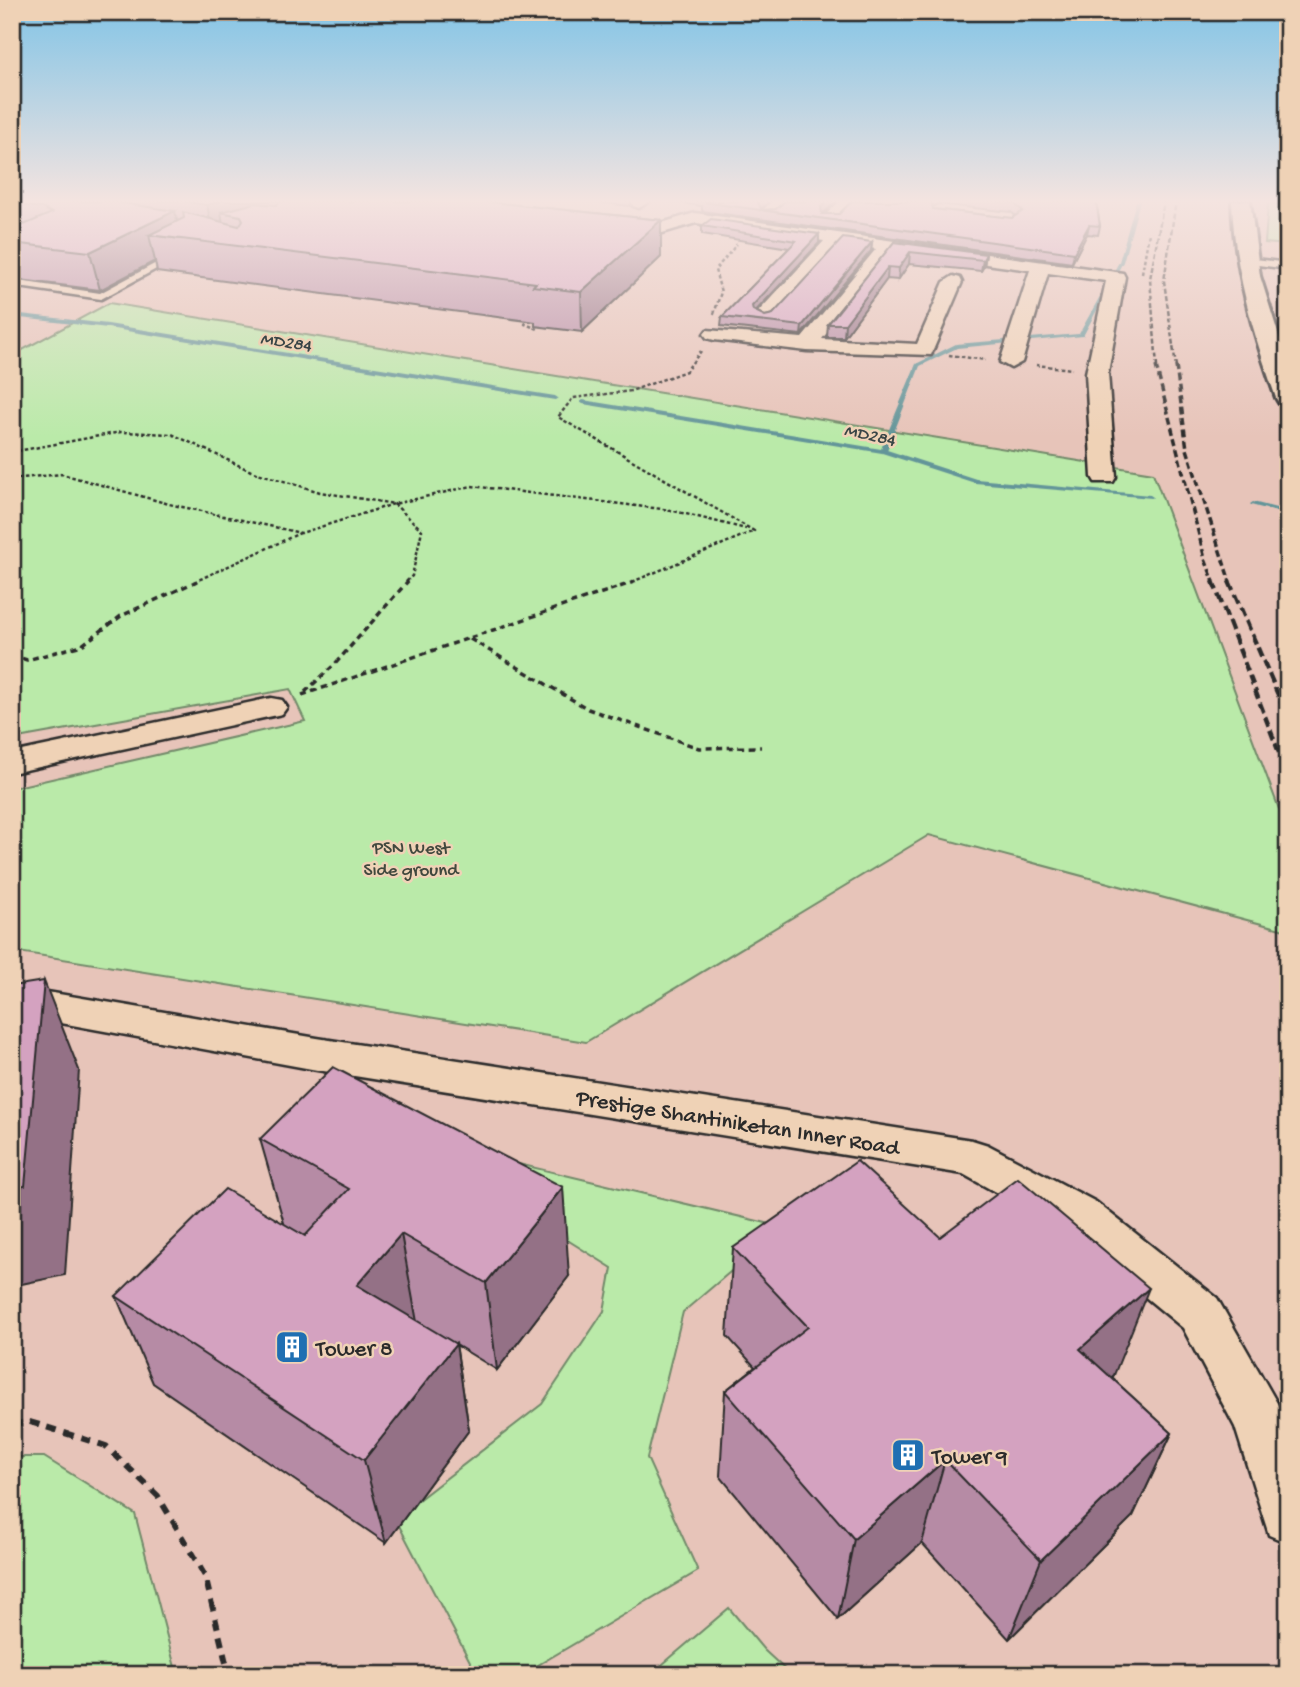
<svg xmlns="http://www.w3.org/2000/svg" width="1300" height="1687" viewBox="0 0 1300 1687" font-family="'Gochi Hand',sans-serif">
	<style>
		.green { fill: #baeaa9; stroke: #728a6a; stroke-width: 2 }
		.lines { fill: none; stroke-linecap: round; stroke-linejoin: round }
		.stream { fill: #649599; fill-rule: evenodd }
		.lane-casing { stroke: #2b2b2b; stroke-width: 5 }
		.street-casing { stroke: #2b2b2b; stroke-width: 5 }
		.secondary-casing { stroke: #2b2b2b; stroke-width: 6 }
		.path-far2 { stroke: #2b2b2b; stroke-width: 2.5; stroke-dasharray: 3.5 2.5; stroke-linecap: butt }
		.path-far1 { stroke: #2b2b2b; stroke-width: 3.5; stroke-dasharray: 6 4.5; stroke-linecap: butt }
		.path { stroke: #2b2b2b; stroke-width: 6; stroke-dasharray: 10 8; stroke-linecap: butt }
		.lane { fill: #efd2b6; fill-rule: evenodd }
		.street { fill: #efd2b6; fill-rule: evenodd }
		.secondary { fill: #efd2b6; fill-rule: evenodd }
		.rail-far2 { stroke: #2b2b2b; stroke-width: 2.5; stroke-dasharray: 5 2.5; stroke-linecap: butt }
		.rail-far1 { stroke: #2b2b2b; stroke-width: 3.5; stroke-dasharray: 7 3.5; stroke-linecap: butt }
		.rail { stroke: #2b2b2b; stroke-width: 4.5; stroke-dasharray: 10 4.5; stroke-linecap: butt }
		.wall { fill: #b68ba5; stroke: #2b2b2b; stroke-width: 2; fill-rule: evenodd }
		.shaded-wall { fill: #947186; stroke: #2b2b2b; stroke-width: 2 }
		.building { fill: #d4a2c0; stroke: #2b2b2b; stroke-width: 2 }
		.labels { text-anchor: middle; stroke-width: 5; stroke-linejoin: round; paint-order: stroke }
		.far-water-label { font-size: 18px; font-style: italic; fill: #394546; stroke: #efd2b6 }
		.park-label { font-size: 19px; fill: #40483e; stroke: #efd2b6 }
		.near-street-label { font-size: 23px; fill: #2b2b2b; stroke: #efd2b6 }
		.near-poi-label { font-size: 23px; fill: #2b2b2b; stroke: #efd2b6; text-anchor: start }
	</style>
	<rect width="100%" height="100%" fill="#e7c4b9"/>
	<filter id="ink" filterUnits="userSpaceOnUse"><feTurbulence type="fractalNoise" baseFrequency=".0143" numOctaves="2"/><feDisplacementMap in="SourceGraphic" scale="14" xChannelSelector="R" yChannelSelector="G"/><feConvolveMatrix kernelMatrix="1 2 1 2 8 2 1 2 1" color-interpolation-filters="sRGB"/></filter>
	<g filter="url(#ink)">
		<g class="green">
			<path d="M1268 203 1288 205V245L1265 243Z"/>
			<path d="M109 303 1153 473 1288 833V931L929 835 586 1042 12 951V788L305 721 290 689 12 739V352L17 353Z"/>
			<path d="M401 1136 783 1227 683 1312 647 1458 698 1571 521 1675H477L395 1518 542 1404 604 1311 612 1268Z"/>
			<path d="M12 1457H44L135 1514 177 1675H12Z"/>
			<path d="M729 1608 764 1650 791 1675H650Z"/>
		</g>
		<g class="lines">
			<g class="stream">
				<path d="M1136 201H1140L1123 262 1083 336 957 348 920 366 887 450 976 479 1150 495 1153 497 1152 498 975 483 882 453 583 404 580 402 583 400 881 449 916 364 956 344 1079 334 1119 262Z"/>
				<path d="M12 313 108 324 555 396 558 398 555 400 108 328 12 317Z"/>
				<path d="M1253 502 1288 511V515L1251 505 1250 504Z"/>
			</g>
			<g class="lane-casing">
				<g id="lane">
					<path d="M175 253 182 255 101 299 12 286V280L100 293Z"/>
					<path d="M1247 258 1288 263V269L1244 263Z"/>
					<path d="M1269 342 1288 344V350L1265 347V343Z"/>
				</g>
			</g>
			<g class="street-casing">
				<g id="street">
					<path d="M632 201H650L639 208 633 206Z"/>
					<path d="M772 201H790L774 217H762L760 213Z"/>
					<path d="M840 201H857L836 222H824L822 218Z"/>
					<path d="M695 213 1123 273 1125 277 1108 373 1116 477 1113 482H1095L1092 477 1086 373 1106 281 1048 273 1022 362 1011 368 1000 362 1030 270 892 251 822 339 917 344 944 282 953 276 960 278 962 282 931 355 807 351 714 340 707 338 704 334 707 330 802 338 876 249 841 244 771 321 764 323 754 317 757 313 824 241 696 223 649 237 615 236 606 231 615 226 648 227Z"/>
					<path d="M271 698 282 700 287 707 282 714 12 773V753Z"/>
					<path d="M12 986 317 1038 972 1140 988 1145 1096 1202 1217 1298 1277 1403 1288 1429V1543L1269 1535 1235 1427 1183 1328 1064 1230 963 1174 317 1070 12 1014Z"/>
				</g>
			</g>
			<g class="secondary-casing">
				<path id="secondary" d="M1232 201H1250L1260 276 1288 365V405L1279 403 1276 398C1253 333 1234 270 1232 201Z"/>
			</g>
			<g class="path-far2">
				<path d="M1142 273 1149 233"/>
				<path d="M714 314 721 292 715 270 737 244"/>
				<path d="M530 318 525 324 538 329"/>
				<path d="M949 355 985 360"/>
				<path d="M1036 365 1072 369"/>
				<path d="M12 452 121 432 172 434 251 471 320 492 394 504 422 530 412 576 406 582"/>
				<path d="M12 479 62 474 169 504 301 533 394 504 472 486 670 510 746 529"/>
				<path d="M194 582 300 533"/>
				<path d="M632 582 754 531 558 417 573 398 631 391 686 371 701 351"/>
			</g>
			<g class="path-far1">
				<path d="M470 639 588 709 699 748 761 747"/>
				<path d="M12 655 27 660 82 645 121 616 197 581"/>
				<path d="M305 692 335 664 408 581"/>
				<path d="M302 695 637 581"/>
			</g>
			<path class="path" d="M12 1424 30 1422 106 1446 158 1496 205 1576 229 1675"/>
			<use href="#lane" class="lane"/>
			<use href="#street" class="street"/>
			<use href="#secondary" class="secondary"/>
			<g class="rail-far2">
				<path d="M1157 367 1150 279 1164 201"/>
				<path d="M1176 367 1164 281 1176 201"/>
			</g>
			<g class="rail-far1">
				<path d="M1156 366 1205 559 1214 582"/>
				<path d="M1176 366 1187 449 1230 582"/>
			</g>
			<g class="rail">
				<path d="M1213 581 1288 776"/>
				<path d="M1229 581 1288 718"/>
			</g>
		</g>
		<g class="wall">
			<path d="M12 201H480L661 220V257L582 332 535 326V322L157 272 155 261 100 290 12 279Z"/>
			<path d="M585 201H631L630 206Z"/>
			<path d="M667 201H770L761 209 762 210 776 209 785 201H837L823 214H839L852 201H1096L1100 226 1098 235 1087 234 1072 263 702 211V206ZM938 204 1011 212 1016 216 1012 218 933 209 932 207Z"/>
			<path d="M702 226 819 234V243L756 311 765 316 773 314 872 242 871 251 801 335 721 326 722 317 789 248 702 234Z"/>
			<path d="M894 242 986 254 984 266 981 271 909 264 898 280 887 279 844 337H827L828 324Z"/>
			<path d="M260 1139 569 1276 497 1370 456 1345 469 1430 386 1543 153 1383 116 1296 284 1223Z"/>
			<path d="M940 1237 1114 1375 1112 1378 1172 1433 1133 1516 1009 1639 922 1543 838 1619 720 1476 725 1391 755 1367 727 1336 733 1248Z"/>
		</g>
		<g class="shaded-wall">
			<path d="M222 201H257L262 227 243 220 241 216 221 212 225 237 214 240 207 205Z"/>
			<path d="M760 201H770L760 210 758 203Z"/>
			<path d="M828 201H837L820 216 821 207Z"/>
			<path d="M930 201H939L938 204 929 208Z"/>
			<path d="M175 211 181 239 149 235 155 261 100 290 90 252Z"/>
			<path d="M661 220V257L582 332 581 292Z"/>
			<path d="M1089 225 1087 234 1072 263 1074 253Z"/>
			<path d="M819 234V243L752 315V306Z"/>
			<path d="M872 242 871 251 801 335 802 326Z"/>
			<path d="M910 252 909 264 898 280 899 268Z"/>
			<path d="M986 254 984 266 981 271 983 260Z"/>
			<path d="M888 267 887 279 844 337 845 324Z"/>
			<path d="M44 981 79 1070 65 1275 12 1286V1188Z"/>
			<path d="M563 1187 569 1276 497 1370 486 1283Z"/>
			<path d="M401 1234 417 1322 357 1285Z"/>
			<path d="M1149 1288 1114 1375 1049 1435 1080 1349Z"/>
			<path d="M456 1344 469 1430 386 1543 364 1460Z"/>
			<path d="M1172 1433 1133 1516 1009 1639 1041 1560Z"/>
			<path d="M945 1460 922 1543 838 1619 854 1539Z"/>
		</g>
		<g class="building">
			<path d="M12 201H109L175 211 90 252 12 243V230L52 213 42 208 12 204Z"/>
			<path d="M180 201H222L207 205Z"/>
			<path d="M282 201H480L661 220 581 292 533 286 536 283 149 235 184 218 183 212 239 226 243 220 241 216 221 212 255 203 276 205Z"/>
			<path d="M704 201H760L758 203 762 210 776 209 785 201H828L821 207 822 214H839L852 201H931L933 209 1012 218 1023 211 1013 203 992 201H1096L1100 226 1089 225 1074 253 702 202Z"/>
			<path d="M711 219 819 234 752 306 753 310 765 316 773 314 843 238 872 242 802 326 722 317 796 241 702 226Z"/>
			<path d="M894 242 986 254 983 260 910 252 899 268 888 267 845 324H828Z"/>
			<path d="M44 981 25 1186 12 1188V986Z"/>
			<path d="M333 1067 563 1187 486 1283 401 1234 357 1285 456 1344 364 1460 116 1296 225 1189 305 1236 349 1189 260 1139Z"/>
			<path d="M857 1161 940 1237 1018 1178 1149 1288 1080 1349 1172 1433 1041 1560 945 1460 854 1539 725 1391 808 1327 733 1248Z"/>
		</g>
	</g>
	<linearGradient id="sky" x2="0" y2="1"><stop stop-color="#82c4e6"/><stop offset="0.46" stop-color="#f4e4e0"/><stop offset="1" stop-color="#f4e4e0" stop-opacity="0"/></linearGradient>
	<rect width="1300" height="437" fill="url(#sky)"/>
	<defs>
		<g id="building-square" transform="scale(1.75)"><rect x="-9" y="-9" width="18" height="18" rx="4" fill="#1f6fb2" stroke="#efd2b6"/><path d="M-4-6H4V6H1V3H-1V6H-4ZM-2.5-4.3h1.7v1.8h-1.7ZM.8-4.3h1.7v1.8H.8ZM-2.5-1h1.7V.8h-1.7ZM.8-1h1.7V.8H.8Z" fill="#fff"/></g>
	</defs>
	<g fill-rule="evenodd">
		<use href="#building-square" x="292" y="1347"/>
		<use href="#building-square" x="908" y="1455"/>
	</g>
	<g class="labels">
		<g class="far-water-label">
			<text transform="translate(286 341) rotate(9)" y="6">MD284</text>
			<text transform="translate(870 434) rotate(12)" y="6">MD284</text>
		</g>
		<g class="park-label">
			<text x="411" y="853">PSN West<tspan x="411" dy="22">Side ground</tspan></text>
		</g>
		<g class="near-street-label">
			<text transform="translate(738 1121) rotate(9)" y="8">Prestige Shantiniketan Inner Road</text>
		</g>
		<g class="near-poi-label">
			<text x="316" y="1355">Tower 8</text>
			<text x="932" y="1463">Tower 9</text>
		</g>
	</g>
	<rect width="1300" height="1687" fill="none" stroke="#efd2b6" stroke-width="42"/>
	<rect x="21" y="21" width="1258" height="1645" fill="none" stroke="#2b2b2b" stroke-width="2.5" filter="url(#ink)"/>
</svg>
